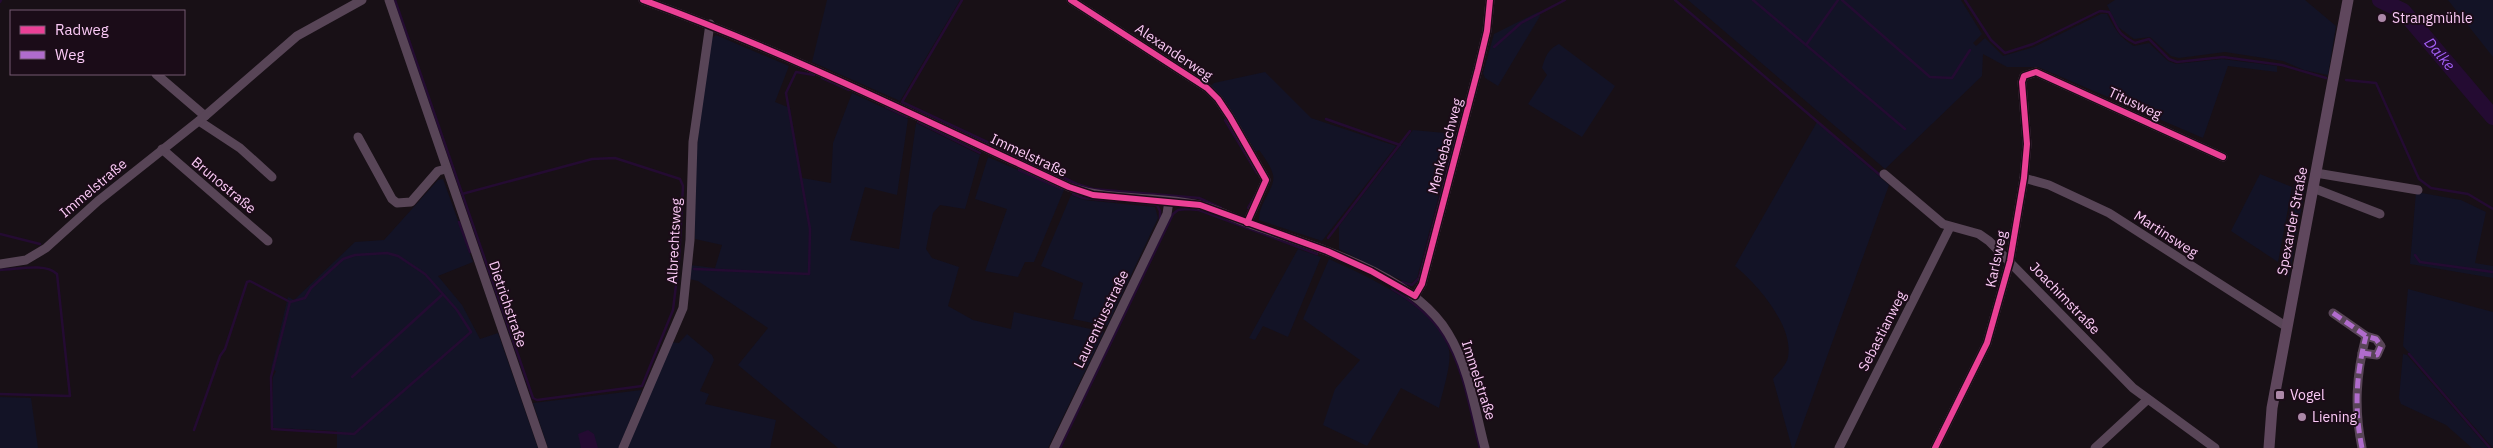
<svg xmlns="http://www.w3.org/2000/svg" width="2493" height="448" viewBox="0 0 2493 448" font-family="'IBM Plex Sans',sans-serif">
	<style>
		.green { fill: #131326 }
		.water { fill: #240b32 }
		.lines { fill: none; stroke-linecap: round; stroke-linejoin: round }
		.stream { stroke: #240b32; stroke-width: 2.5 }
		.river { stroke: #240b32; stroke-width: 16 }
		.minor { stroke: #584557; stroke-width: 9 }
		.secondary { stroke: #5f475d; stroke-width: 11 }
		.quiet { stroke: #b06ccc; stroke-width: 5; stroke-dasharray: 10 5; stroke-linecap: butt }
		.cycleway-casing { stroke: #1b0c18; stroke-width: 9 }
		.cycleway { stroke: #ea4096; stroke-width: 6 }
		.poi-dot { fill: #ac89a8; stroke: #1b0c18; stroke-width: 2 }
		.labels { text-anchor: middle; stroke-width: 4; stroke-linejoin: round; paint-order: stroke }
		.poi-label { font-size: 14px; fill: #fbcaf6; stroke: #1b0c18; text-anchor: start }
		.street-label { font-size: 14px; fill: #fbcaf6; stroke: #1b0c18 }
		.water-label { font-size: 15px; font-style: italic; fill: #a25ff4; stroke: #1b0c18 }
	</style>
	<rect width="100%" height="100%" fill="#181016"/>
	<g class="green">
		<path d="M827 0H960L900 101 812 62Z"/>
		<path d="M1688 0H1961L1982 34 1973 43 1976 46 1985 38 2003 56 2034 47 2101 14H2107C2115 29 2119 37 2134 46L2149 43 2168 61 2176 64 2222 59 2277 66V72L2228 66 2203 138 2038 67H2007L1983 54 1982 76 1885 169Z"/>
		<path d="M2115 0H2305L2336 26 2328 75 2304 70 2283 61 2225 52 2179 58 2171 56 2150 37 2134 39 2118 27 2107 5Z"/>
		<path d="M2448 0H2493V57Z"/>
		<path d="M1538 12 1540 16 1498 86 1485 78 1483 73 1494 34Z"/>
		<path d="M716 35 789 66 775 102 790 108 802 178 831 183 833 143 852 93 908 119 897 195 865 187 850 240 899 249 916 123 980 155 965 209 940 205 933 213 926 249 932 258 959 267 948 306 973 320 1011 329 1014 312 1104 332 1048 448H838L738 365 768 328 698 281 689 279 690 265 715 268 722 245 695 239 693 179 710 40Z"/>
		<path d="M1559 44 1615 86 1582 137 1528 104 1547 75 1542 68C1545 57 1548 49 1559 44Z"/>
		<path d="M1265 72 1311 118 1396 146 1322 241 1259 220C1258 203 1276 188 1273 175 1271 166 1264 157 1259 150L1256 152 1224 99 1210 87 1214 83Z"/>
		<path d="M1817 122 1889 185 1794 448H1792L1773 379C1778 373 1787 364 1788 357 1794 326 1757 284 1735 266Z"/>
		<path d="M1413 130 1455 134 1417 278 1411 283 1403 281 1339 249V226Z"/>
		<path d="M988 157 1064 190 1034 262H1025L1018 277 985 271 1007 209 975 199Z"/>
		<path d="M2260 174 2292 187 2278 262 2231 231Z"/>
		<path d="M443 179 473 262 438 276 462 305 480 339 498 333 538 448H337V431L274 428 272 426 273 377 276 371 271 369 288 297 294 300 355 242 384 240 438 180Z"/>
		<path d="M2294 184 2305 188 2289 277 2279 271Z"/>
		<path d="M2416 192 2461 200 2486 212 2475 263 2493 266V278L2410 264Z"/>
		<path d="M1071 195 1084 200 1155 207 1158 218 1107 326 1073 319 1083 283 1041 266Z"/>
		<path d="M1298 249 1321 257 1288 337 1263 326 1255 340 1249 338Z"/>
		<path d="M1329 259C1364 275 1440 308 1449 350 1452 364 1442 393 1439 408L1401 388 1367 446 1323 425 1335 389 1360 360 1303 319Z"/>
		<path d="M2408 289 2493 312V448L2403 346Z"/>
		<path d="M687 334 712 355 714 360 700 391 709 394 705 404 776 420 770 448H626L670 342 679 343Z"/>
		<path d="M2403 354 2407 355 2488 448H2472L2446 425 2401 404 2399 398Z"/>
		<path d="M642 390 619 448H548L533 403Z"/>
		<path d="M0 397 31 398 38 448H0Z"/>
	</g>
	<path class="water" d="M588 430 594 434 598 448H581L578 434Z"/>
	<g class="lines">
		<g class="stream">
			<path d="M395 0 533 398 537 400 642 386 673 310 679 260 683 186 680 179 615 158 592 159 462 194"/>
			<path d="M962 0 902 102 1077 184 1093 189 1199 198 1221 208"/>
			<path d="M1675 0 1881 176"/>
			<path d="M1753 0 1905 129"/>
			<path d="M1842 0 1930 77 1952 78 1970 50"/>
			<path d="M1965 0 1991 40 2005 53 2033 44 2100 11 2109 12C2119 29 2115 32 2135 43L2149 39 2169 59 2177 62 2223 57 2282 65 2326 78"/>
			<path d="M0 2 1 0"/>
			<path d="M1806 45 1838 0"/>
			<path d="M1494 47 1521 23 1565 0"/>
			<path d="M822 78 849 90"/>
			<path d="M2346 80 2376 83 2419 179 2431 188 2468 194 2493 209"/>
			<path d="M886 107 907 117"/>
			<path d="M1326 119 1400 145"/>
			<path d="M1225 120 1257 173"/>
			<path d="M918 122 980 153"/>
			<path d="M1019 170 1062 189"/>
			<path d="M1073 194 1083 198 1117 201"/>
			<path d="M1130 202 1157 205 1160 211V219"/>
			<path d="M1248 208 1255 196"/>
			<path d="M459 222 470 252"/>
			<path d="M0 234 40 244"/>
			<path d="M1328 238 1410 131"/>
			<path d="M2415 255 2420 262 2493 272"/>
			<path d="M694 269 809 274 810 229 786 93 796 72 814 75"/>
			<path d="M0 270C15 270 45 262 57 274L70 396 0 394"/>
			<path d="M1402 282 1412 285 1419 278 1457 134"/>
			<path d="M1392 289C1412 301 1431 315 1443 335 1464 367 1470 411 1480 448"/>
			<path d="M2409 354 2490 448"/>
			<path d="M352 377 443 294"/>
			<path d="M194 430 220 356 225 349 247 282 250 281 290 302 305 298 311 288 343 259 355 255 387 253 398 256 425 274 457 310 471 332 354 434 272 429 271 377 290 302"/>
			<path d="M1060 448 1173 214 1178 210 1187 209 1199 210 1317 254"/>
		</g>
		<path class="river" id="s1" d="M2380 0 2403 11 2493 117"/>
		<g class="minor">
			<path d="M389 0 543 448"/>
			<path d="M643 0C789 53 928 122 1069 187 1111 202 1156 195 1200 205 1219 210 1238 220 1256 226 1318 248 1412 274 1448 333 1469 367 1475 410 1485 448"/>
			<path d="M1071 0 1207 88 1218 99 1230 117 1266 180 1247 223"/>
			<path d="M156 74 205 116"/>
			<path d="M199 121 240 148 272 177"/>
			<path d="M358 137 392 199 397 203 411 202 438 171 446 169"/>
			<path d="M162 149 268 241"/>
			<path d="M2316 173 2418 190"/>
			<path d="M1884 174 1943 224 1979 234 1989 241 2133 388 2215 448"/>
			<path d="M2024 178 2049 185 2109 213 2287 327"/>
			<path d="M2313 188 2380 214"/>
			<path d="M0 264 26 260 46 248 98 201 205 116 297 36 362 0"/>
			<path d="M1415 296 1422 284 1478 69 1487 31 1490 0"/>
			<path d="M2333 313 2366 336 2376 339 2381 346 2377 355 2362 353"/>
			<path d="M623 448 683 308 690 240 693 142 710 24"/>
			<path d="M1054 448 1167 214 1169 201"/>
			<path d="M1839 448 1950 227"/>
			<path d="M1935 448 1987 343 2010 261 2024 178 2027 144 2022 82 2024 76 2036 72 2223 157"/>
			<path d="M2095 448 2147 400"/>
			<path d="M2362 448C2354 409 2356 375 2366 336"/>
		</g>
		<path class="secondary" d="M2269 448 2272 408 2348 0"/>
		<g class="quiet">
			<path d="M2333 313 2366 336 2376 339 2381 346 2377 355 2362 353"/>
			<path d="M2362 448C2354 409 2356 375 2366 336"/>
		</g>
		<g class="cycleway-casing">
			<g id="cycleway">
				<path d="M643 0C789 53 928 122 1069 187L1093 195 1200 205 1327 251 1371 271 1415 296 1422 284 1478 69 1487 31 1490 0"/>
				<path d="M1071 0 1207 88 1218 99 1230 117 1266 180 1247 223"/>
				<path d="M1935 448 1987 343 2010 261 2024 178 2027 144 2022 82 2024 76 2036 72 2223 157"/>
			</g>
		</g>
		<use href="#cycleway" class="cycleway"/>
	</g>
	<g class="poi-dot">
		<circle cx="2382" cy="18" r="5"/>
		<rect x="2275" y="390" width="10" height="10" rx="2.5"/>
		<circle cx="2302" cy="417" r="5"/>
	</g>
	<g class="labels">
		<g class="poi-label">
			<text x="2392" y="23">Strangmühle</text>
			<text x="2290" y="400">Vogel</text>
			<text x="2312" y="422">Liening</text>
		</g>
		<g class="street-label">
			<text transform="translate(1174 52) rotate(34)" y="5">Alexanderweg</text>
			<text transform="translate(2135 103) rotate(25)" y="5">Titusweg</text>
			<text transform="translate(1445 146) rotate(-75)" y="5">Menkebachweg</text>
			<text transform="translate(1029 155) rotate(25)" y="5">Immelstraße</text>
			<text transform="translate(224 185) rotate(40)" y="5">Brunostraße</text>
			<text transform="translate(93 188) rotate(-40)" y="5">Immelstraße</text>
			<text transform="translate(2292 221) rotate(-79)" y="5">Spexarder Straße</text>
			<text transform="translate(2166 234) rotate(33)" y="5">Martinsweg</text>
			<text transform="translate(674 241) rotate(-87)" y="5">Albrechtsweg</text>
			<text transform="translate(1996 259) rotate(-78)" y="5">Karlsweg</text>
			<text transform="translate(2065 298) rotate(46)" y="5">Joachimstraße</text>
			<text transform="translate(508 304) rotate(71)" y="5">Dietrichstraße</text>
			<text transform="translate(1101 319) rotate(-64)" y="5">Laurentiusstraße</text>
			<text transform="translate(1882 331) rotate(-63)" y="5">Sebastianweg</text>
			<text transform="translate(1479 380) rotate(72)" y="5">Immelstraße</text>
		</g>
		<g class="water-label">
			<text dy="5" stroke="none"><textPath href="#s1" startOffset="82">Dalke</textPath></text>
		</g>
	</g>
	<rect x="10" y="10" width="175" height="65" fill="#1b0c18" stroke="#755871"/>
	<rect x="20" y="26" width="25" height="8" fill="#ea4096" stroke="#755871"/>
	<text x="55" y="35" font-size="15" fill="#fbcaf6">Radweg</text>
	<rect x="20" y="51" width="25" height="8" fill="#b06ccc" stroke="#755871"/>
	<text x="55" y="60" font-size="15" fill="#fbcaf6">Weg</text>
</svg>
